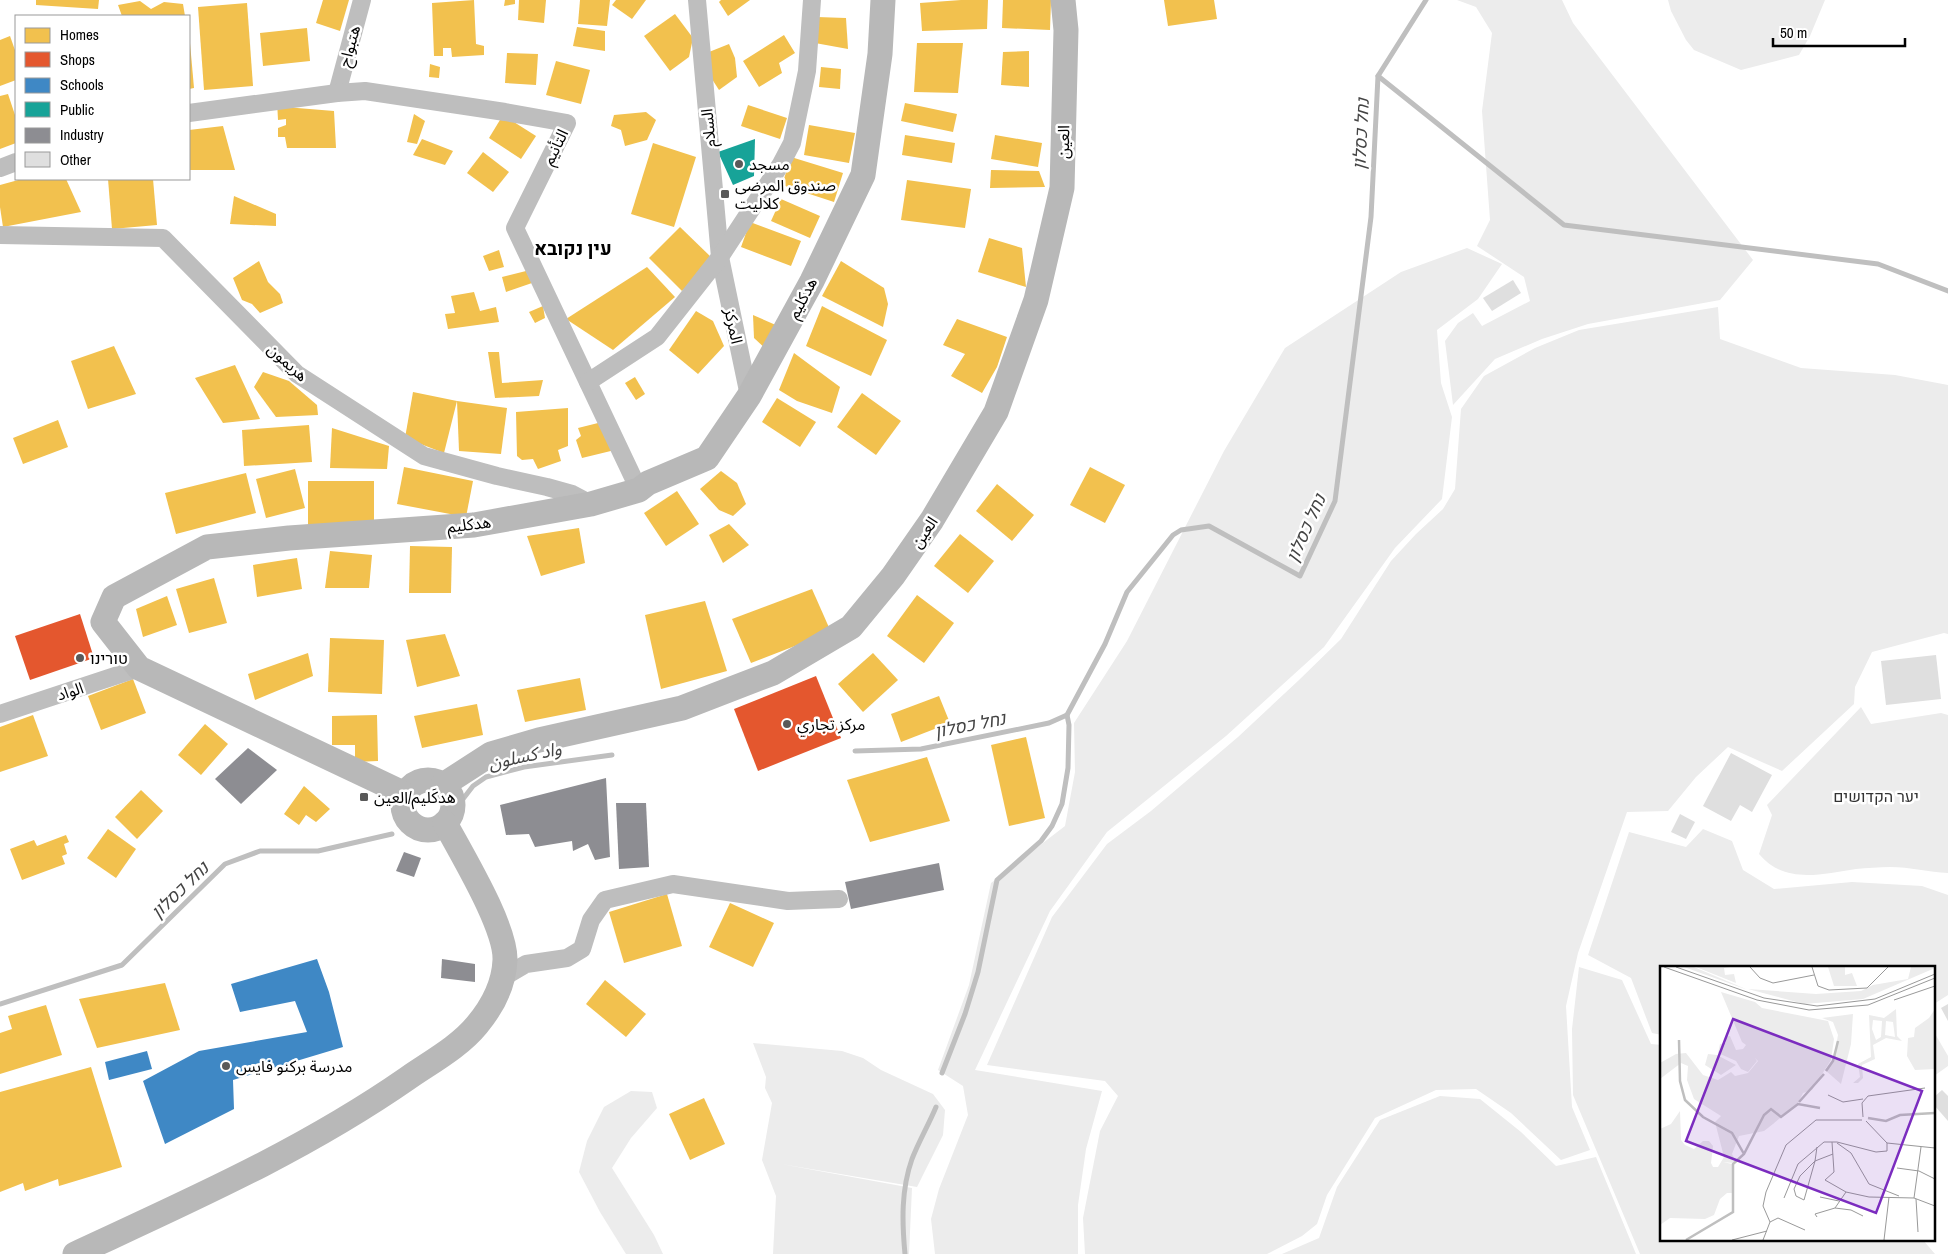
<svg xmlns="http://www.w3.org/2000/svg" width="1948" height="1254" viewBox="0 0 1948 1254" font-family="'Archivo Narrow','Noto Sans Arabic',Heebo,sans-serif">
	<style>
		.green { fill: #ececec }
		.homes { fill: #f2c14e }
		.shops { fill: #e4572e }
		.schools { fill: #3f88c5 }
		.public { fill: #17a398 }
		.industry { fill: #8d8d92 }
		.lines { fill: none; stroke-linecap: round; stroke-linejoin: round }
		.stream { stroke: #bfbfbf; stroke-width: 5 }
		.building { fill: #dfdfdf }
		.street { stroke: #bebebe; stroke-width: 18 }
		.secondary { stroke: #b8b8b8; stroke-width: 25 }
		.poi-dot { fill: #595959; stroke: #fff; stroke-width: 2 }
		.labels { text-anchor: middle; stroke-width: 5; stroke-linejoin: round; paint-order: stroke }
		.street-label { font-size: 16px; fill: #000; stroke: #fff }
		.poi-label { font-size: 16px; fill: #000; stroke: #fff; text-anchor: start }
		.park-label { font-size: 16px; fill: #333; stroke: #fff }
		.water-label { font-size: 18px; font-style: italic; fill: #444; stroke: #fff }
		.quarter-label { font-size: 19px; font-weight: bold; fill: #000; stroke: #fff }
		.inset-river { fill: none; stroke: #bfbfbf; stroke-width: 2.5 }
		.inset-road { fill: none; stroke: #999; stroke-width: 1 }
		.view { fill: #7b2cbf; fill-opacity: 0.15; stroke: #7b2cbf; stroke-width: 2.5 }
		.inset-edge { fill: none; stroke: #000; stroke-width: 2.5 }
	</style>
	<rect width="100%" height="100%" fill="#fff"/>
	<g class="green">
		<path d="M1457 0H1562L1573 23 1753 260 1720 300 1588 324 1542 339 1495 359 1453 405 1445 341 1458 323 1473 313 1482 326 1530 301 1524 277 1477 246 1490 220 1482 111 1492 33 1476 7Z"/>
		<path d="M1668 0H1825L1810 36 1799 55 1741 70 1694 50 1686 40 1671 11Z"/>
		<path d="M1467 248 1502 264 1478 299 1437 330 1441 383 1452 417 1442 499 1395 548 1324 647 1226 736 1107 832 1050 911 975 1070 1102 1091 1086 1149 1078 1205V1254H935L931 1219 939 1189 968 1115 963 1086 938 1070 969 985 991 883 1065 826 1075 772 1074 723 1127 641 1224 451 1285 348 1401 272Z"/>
		<path d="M1718 307 1720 339 1801 368 1895 375 1948 385V634L1944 633 1872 652 1855 687 1854 704 1782 771 1728 747 1696 777 1668 811 1627 812 1578 953 1566 1006 1572 1107 1590 1150 1561 1160 1511 1113 1476 1089 1436 1090 1375 1118 1327 1195 1317 1224 1302 1236 1267 1254H1085L1083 1218 1100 1131 1118 1096 1105 1081 987 1065 1052 917 1107 844 1151 811 1238 737 1299 680 1341 639 1391 561 1416 534 1443 509 1455 489 1461 409 1484 376 1535 348 1579 330Z"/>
		<path d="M1861 707 1871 724 1941 713 1948 715V873C1929 872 1910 867 1890 867 1879 867 1867 868 1856 869 1821 874 1785 885 1759 854L1772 815 1767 805Z"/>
		<path d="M1703 829 1732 841 1743 870 1774 889 1852 882 1922 886 1948 895V995L1934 1004V968H1662V1035L1652 1033 1631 978 1588 955 1629 832 1686 847Z"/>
		<path d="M1579 967 1622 980 1651 1044 1662 1045V1240H1923L1935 1254H1640L1573 1095 1572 1029Z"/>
		<path d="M1934 1032 1948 1056V1066L1934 1076Z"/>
		<path d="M753 1043 842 1051 863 1058 881 1070 933 1094 945 1110 943 1135 917 1187 781 1164 912 1188 909 1254H773L776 1196 762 1160 772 1103 765 1088 766 1077Z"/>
		<path d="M631 1091 652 1092 657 1108 631 1138 612 1168 654 1235 663 1254H626L600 1212 579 1172 587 1141 604 1107Z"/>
		<path d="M1440 1096 1480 1099 1521 1132 1556 1166 1596 1157 1636 1254H1282L1319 1238 1337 1187 1380 1120Z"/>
	</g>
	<g class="homes">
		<path d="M36 0H99L98 9 36 5Z"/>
		<path d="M323 0H349L340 31 316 23Z"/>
		<path d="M474 0 476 44 484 46V55L452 57 451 48H443V56H434L432 3Z"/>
		<path d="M505 0H515V4L504 6Z"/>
		<path d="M519 0H546L544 23 518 20Z"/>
		<path d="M580 0H610L607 26 578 24Z"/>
		<path d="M616 0H646L632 19 612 5Z"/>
		<path d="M721 0H750L728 16 719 2Z"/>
		<path d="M961 0H988L987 29 922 31 920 3Z"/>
		<path d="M1003 0H1051L1050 30 1002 28Z"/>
		<path d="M1164 0H1214L1217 19 1168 26Z"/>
		<path d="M140 1 151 9 164 2 183 4 185 16H122L118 5Z"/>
		<path d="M247 3 253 86 204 90 198 7Z"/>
		<path d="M675 14 693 38 689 57 670 71 644 36Z"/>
		<path d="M817 17 846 18 848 49 815 43Z"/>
		<path d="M577 27 605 31V51L573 46Z"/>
		<path d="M307 28 310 61 263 66 260 33Z"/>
		<path d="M784 35 795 53 779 63 782 73 759 87 743 61Z"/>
		<path d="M10 36 16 53V80L0 86V40Z"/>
		<path d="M189 43H190L194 88 189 89Z"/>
		<path d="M917 43H963L958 93 914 92Z"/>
		<path d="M729 44 735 58 737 77 719 90 710 76 709 52Z"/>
		<path d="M1029 51V87L1001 85 1003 52Z"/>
		<path d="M507 53 538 54 536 85 505 83Z"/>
		<path d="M556 61 590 70 581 104 546 95Z"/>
		<path d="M430 64 440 67 439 78 429 77Z"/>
		<path d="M821 67 841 69 840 89 819 87Z"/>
		<path d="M8 94 16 118V143L0 149V96Z"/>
		<path d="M277 101 285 107 334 111 336 148H287L285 137H278V128L286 125V119L278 120Z"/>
		<path d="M905 103 957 114 953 132 901 121Z"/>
		<path d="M748 105 787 118 780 139 741 126Z"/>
		<path d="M646 112 656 120 647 140 625 146 621 130 611 126 614 115Z"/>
		<path d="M414 114 425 121 417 144 407 142Z"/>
		<path d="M503 115 536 136 521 159 489 138Z"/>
		<path d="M809 125 855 133 849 163 804 155Z"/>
		<path d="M223 126 235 170H190L189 130Z"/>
		<path d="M905 135 955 143 952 163 902 155Z"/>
		<path d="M995 135 1042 143 1038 167 991 159Z"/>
		<path d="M422 139 453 151 445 165 413 155Z"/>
		<path d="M653 143 696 157 674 227 631 214Z"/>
		<path d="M483 152 509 172 493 192 467 173Z"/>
		<path d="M791 157 843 173 834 202 782 185Z"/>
		<path d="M991 170 1039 171 1045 187 990 188Z"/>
		<path d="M22 179H66L81 212 3 227 0 207V185Z"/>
		<path d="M108 179H153L157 225 112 229Z"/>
		<path d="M907 180 971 189 965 228 901 220Z"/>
		<path d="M234 196 276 214V226L230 224Z"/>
		<path d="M781 199 820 216 810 238 771 221Z"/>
		<path d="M750 222 801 241 791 266 741 247Z"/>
		<path d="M680 227 713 259 682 291 649 258Z"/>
		<path d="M989 238 1022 248 1026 287 978 272Z"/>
		<path d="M499 250 504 267 489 271 483 256Z"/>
		<path d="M259 261 268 282 280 294 283 303 260 313 252 304 242 300 233 278Z"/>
		<path d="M841 261 884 288 888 304 883 327 822 296Z"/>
		<path d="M647 267 675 297 613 350 566 319Z"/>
		<path d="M526 271 532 283 506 292 502 277Z"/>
		<path d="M474 292 480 311 496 307 499 322 448 329 445 314 455 313 451 296Z"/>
		<path d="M543 306 545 318 535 323 529 312Z"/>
		<path d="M822 306 887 340 871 376 806 346Z"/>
		<path d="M696 311 713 321 724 346 698 374 669 350Z"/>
		<path d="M753 315 778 326 767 350 754 338Z"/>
		<path d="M957 319 1007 337 997 367 982 393 951 376 965 354 943 345Z"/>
		<path d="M114 346 136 394 88 409 71 361Z"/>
		<path d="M488 352H499L502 383 543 380 539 396 495 398Z"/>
		<path d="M794 353 840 387 832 413 797 401 779 390Z"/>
		<path d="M235 365 260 419 223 423 195 378Z"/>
		<path d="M263 372 289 381 317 405 318 415 276 417 254 387Z"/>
		<path d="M635 377 645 394 636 400 625 383Z"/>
		<path d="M413 392 457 401 444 453 405 438Z"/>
		<path d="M862 393 901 421 876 455 837 427Z"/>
		<path d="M777 398 816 422 800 447 762 422Z"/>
		<path d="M457 401 507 408 501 454 459 451Z"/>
		<path d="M568 408V446L558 450 561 461 538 469 533 459 522 460 517 456 516 412Z"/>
		<path d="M58 420 68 447 23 464 13 438Z"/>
		<path d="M606 421 619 449 582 458 576 440 581 436 578 428Z"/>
		<path d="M309 425 312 462 244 466 242 430Z"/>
		<path d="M332 428 389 446 387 469 330 468Z"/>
		<path d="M404 467 473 481 466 517 397 504Z"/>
		<path d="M1090 467 1125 485 1105 523 1070 505Z"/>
		<path d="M295 469 305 508 266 518 256 479Z"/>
		<path d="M721 471 737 483 746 504 733 516 719 510 700 489Z"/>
		<path d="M246 473 256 513 176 534 165 493Z"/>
		<path d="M308 481H374V525L308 526Z"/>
		<path d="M997 484 1034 515 1012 541 976 511Z"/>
		<path d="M677 491 699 524 666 546 644 513Z"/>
		<path d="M729 524 749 545 723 563 709 535Z"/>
		<path d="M579 528 585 563 541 576 527 536Z"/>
		<path d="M960 534 994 561 968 593 934 566Z"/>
		<path d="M410 546 452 547 451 593H409Z"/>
		<path d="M330 551 372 555 369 588H325Z"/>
		<path d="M297 558 302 589 257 597 253 565Z"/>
		<path d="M214 578 227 623 189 633 176 589Z"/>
		<path d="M812 589 831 632 751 663 732 619Z"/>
		<path d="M917 595 954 623 924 663 887 636Z"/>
		<path d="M167 596 177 625 143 637 136 609Z"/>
		<path d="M705 601 727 671 661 689 645 615Z"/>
		<path d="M445 634 460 676 417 687 406 640Z"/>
		<path d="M330 638 384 640 382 694 328 692Z"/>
		<path d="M308 653 313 676 255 700 248 674Z"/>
		<path d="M873 653 898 680 863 712 838 684Z"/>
		<path d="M580 678 586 710 525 722 517 690Z"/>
		<path d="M133 679 146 713 101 730 88 696Z"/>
		<path d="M939 696 950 723 901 742 891 714Z"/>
		<path d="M477 704 483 735 422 748 414 716Z"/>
		<path d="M33 715 48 756 0 772V727Z"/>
		<path d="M377 715 378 761 355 762V745H332V716Z"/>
		<path d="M205 724 228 744 201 775 178 755Z"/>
		<path d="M1026 737 1045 818 1009 826 991 745Z"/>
		<path d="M927 757 950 821 870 842 847 780Z"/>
		<path d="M304 786 330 809 316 822 306 815 299 825 284 814Z"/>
		<path d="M141 790 163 811 137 839 115 817Z"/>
		<path d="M108 829 136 849 116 878 87 858Z"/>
		<path d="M66 835 69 842 64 844 67 854 62 856 65 864 22 880 10 849 34 840 37 846Z"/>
		<path d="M667 894 682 946 624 963 609 912Z"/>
		<path d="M730 903 774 923 753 967 709 947Z"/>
		<path d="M605 980 646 1014 626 1037 586 1004Z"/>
		<path d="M165 983 180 1030 97 1048 79 999Z"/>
		<path d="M46 1005 62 1055 0 1074V1033L12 1029 8 1016Z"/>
		<path d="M91 1067 122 1167 59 1186 58 1179 25 1191 23 1183 0 1192V1092Z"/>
		<path d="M704 1098 725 1144 690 1160 669 1114Z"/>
	</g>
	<g class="shops">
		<path d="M80 614 94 658 30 680 15 636Z"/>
		<path d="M816 676 841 738 758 771 734 709Z"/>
	</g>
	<g class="schools">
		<path d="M317 959 329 992 343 1047 233 1080 234 1109 165 1144 143 1081 199 1051 307 1032 295 1001 240 1012 231 984Z"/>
		<path d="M147 1051 152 1069 109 1080 105 1062Z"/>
	</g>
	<path class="public" d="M755 139 754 176 733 185 718 152Z"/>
	<g class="industry">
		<path d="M248 748 277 770 241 804 215 779Z"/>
		<path d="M606 778 610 857 595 860 588 844 573 851 572 841 535 847 529 834 506 835 500 805Z"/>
		<path d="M616 803H646L649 867 619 869Z"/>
		<path d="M404 852 421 858 414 877 396 871Z"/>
		<path d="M939 863 944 890 851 909 845 882Z"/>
		<path d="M442 959 475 964V982L441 978Z"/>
	</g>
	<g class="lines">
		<g class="stream">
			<path d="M1378 76 1564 225 1878 264 1948 291"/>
			<path d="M855 751 921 749 1049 723 1067 715 1105 644 1127 592 1173 535 1181 530 1209 526 1300 576 1335 501 1371 217 1378 76 1426 0"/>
			<path d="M456 808 473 786 486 777 524 767 612 755"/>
			<path d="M0 1004 122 965 225 864 260 851H318L392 834"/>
			<path d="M942 1073 965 1014 978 972 997 880 1041 841 1052 826 1062 804 1068 768 1069 725 1067 715"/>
			<path d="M905 1254C902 1222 901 1190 912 1159 919 1141 929 1124 936 1107"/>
		</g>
	</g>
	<g class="building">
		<path d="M1513 280 1521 293 1492 311 1483 298Z"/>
		<path d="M1936 655 1941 699 1886 705 1881 661Z"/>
		<path d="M1731 753 1772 775 1752 812 1740 805 1731 821 1703 806Z"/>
		<path d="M1680 814 1695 822 1686 839 1671 832Z"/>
		<path d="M1948 1004V1021L1941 1008Z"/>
		<path d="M1942 1090 1948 1096V1121L1934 1105V1097Z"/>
	</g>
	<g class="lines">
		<g class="street">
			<path d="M697 0 720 257 749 396"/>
			<path d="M337 93 362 0"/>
			<path d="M189 113 337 93 365 91 505 112 567 123 515 228 639 490"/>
			<path d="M0 168 16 162"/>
			<path d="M0 235 163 238 297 374 424 456 497 476 547 487 572 494 591 504"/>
			<path d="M588 382 657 337 720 257 781 164 792 143 807 71 812 0"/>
			<path d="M0 714 139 668"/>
			<path d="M502 978 526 964 567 958 582 949 591 920 605 900 673 884 788 901 839 899"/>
		</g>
		<g class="secondary">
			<circle cx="428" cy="805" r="25"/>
			<path d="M443 785 491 754 539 740 682 708 773 673 851 627 893 576 932 520 996 412 1036 300 1062 188 1066 30 1063 0"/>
			<path d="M405 794 139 668 103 622 114 597 207 547 289 538 474 525 591 504 639 490 648 483 707 458 749 396 812 281 863 175 880 54 883 0"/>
			<path d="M75 1254C191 1200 303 1151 408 1078 431 1062 459 1047 477 1025 492 1007 504 985 505 960 506 927 462 855 445 823"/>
		</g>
	</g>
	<g class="poi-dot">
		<circle cx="739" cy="164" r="5"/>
		<rect x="720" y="189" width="10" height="10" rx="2.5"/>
		<circle cx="80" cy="658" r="5"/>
		<circle cx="787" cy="724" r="5"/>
		<rect x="359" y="792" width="10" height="10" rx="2.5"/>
		<circle cx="226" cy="1066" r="5"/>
	</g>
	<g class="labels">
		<g class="street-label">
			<text transform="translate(349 46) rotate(-75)" y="6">هتبواح</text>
			<text transform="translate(708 128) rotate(-95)" y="6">السلام</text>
			<text transform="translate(1063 142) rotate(-89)" y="6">العين</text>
			<text transform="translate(555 147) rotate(-64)" y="6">التأنيم</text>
			<text transform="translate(802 298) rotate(-62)" y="6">هدكليم</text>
			<text transform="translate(734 326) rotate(78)" y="6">المركز</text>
			<text transform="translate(288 362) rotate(42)" y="6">هريمون</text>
			<text transform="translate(469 524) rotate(-7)" y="6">هدكليم</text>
			<text transform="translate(924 532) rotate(-56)" y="6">العين</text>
			<text transform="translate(70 691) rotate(-18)" y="6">الواد</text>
		</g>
		<g class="poi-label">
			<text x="749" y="170">مسجد</text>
			<text x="735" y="191">صندوق المرضى<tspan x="735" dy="18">كلاليت</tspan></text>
			<text x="90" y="664">טורינו</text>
			<text x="797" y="730">مركز تجاري</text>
			<text x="374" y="803">هدكَليم/العين</text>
			<text x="236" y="1072">مدرسة بركنو فايس</text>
		</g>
		<g class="park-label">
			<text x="1876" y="802">יער הקדושים</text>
		</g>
		<g class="water-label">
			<text transform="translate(1361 134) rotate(-87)" y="6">נחל כסלון</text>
			<text transform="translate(1306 528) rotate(-66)" y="6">נחל כסלון</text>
			<text transform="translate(970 725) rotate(-11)" y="6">נחל כסלון</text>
			<text transform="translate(525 756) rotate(-12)" y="6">واد كسلون</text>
			<text transform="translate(180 890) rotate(-44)" y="6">נחל כסלון</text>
		</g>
		<g class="quarter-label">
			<text x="573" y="255">עין נקובא</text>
		</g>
	</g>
	<g transform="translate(1660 966)">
		<rect width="275" height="275" fill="#fff"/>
		<path d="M24 1H34L88 24ZM36 1H70L64 2 65 9 74 8 76 17ZM168 1H185V9L192 7 197 20H174ZM251 1 275 2 203 33 144 38 88 23 156 28 201 25 213 19 248 13ZM61 26 95 36 102 42 168 55 174 73 171 94 152 124 143 127 138 137 113 158 104 165 79 170 72 188 75 194 73 197 63 196 72 198 74 227H67L60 233 54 249 45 253 10 252 0 259V163L11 158 20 145 21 174 25 179 34 183 43 175H49L53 180 51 197 53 201H58L64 191 55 156 61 150 34 133 27 114 28 100 21 97 0 113V97L16 88 26 87 43 109 58 114 71 106 75 110 88 107 98 95 95 92 97 95 88 106 81 103 76 95 58 87 60 78 66 77 65 71 70 70 76 84 83 83 86 79 82 76ZM236 43 237 70 242 75 226 72 213 79 215 93 202 99 203 112 198 117H193L200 111 198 98 211 91 209 49 224 52ZM213 54 222 55 221 71 216 74 212 63ZM226 55 233 56 235 71 225 69ZM275 43V103L255 104 247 90 248 72 254 71 255 62 269 52ZM193 48 191 78 181 118 165 104 174 91 178 69 173 56 162 52ZM48 88 57 89 76 99 61 109 45 99Z" fill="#ececec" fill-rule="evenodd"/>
		<path class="inset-river" d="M19 74 20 115 25 134 43 151 72 167 84 188M166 105 173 95 178 75M139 136 164 108M208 152 226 155 240 149 275 147M26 274 73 246V198L84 188 104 149 111 143 121 151 138 138 160 142"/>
		<path class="inset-road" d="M4 1 97 34 149 44 208 39 275 12M16 1 104 32 157 40 215 33 275 8M90 1 100 12 113 17 154 9M152 1 158 20 169 24 207 22 228 1M234 34 275 20M168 129 183 136 203 133M203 151 202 137 208 130 265 122M172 176 174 206 165 214 186 226 209 231 254 232 275 240M177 177 191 187 209 218 239 230M227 177 275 182M157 181 155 195 144 234 136 230 134 223 140 210 155 195 173 188M237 202 259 205 275 213M160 231 179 235M124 232 138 198 164 176H177L216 186 227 185V177L206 155M254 232 261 181M256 233 258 266M175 242 191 244 203 250M157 251 155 248 175 242 186 226M110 256 118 252 145 264M72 274 107 265M103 274 110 256 103 240 106 226 126 179 156 154H202M224 274 229 231"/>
		<path class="view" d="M73 53 262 125 216 247 26 175Z"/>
		<rect width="275" height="275" class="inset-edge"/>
	</g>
	<rect x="15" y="15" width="175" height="165" fill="#ffffff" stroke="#999999"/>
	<rect x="25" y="28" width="25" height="15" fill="#f2c14e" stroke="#999999"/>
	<text x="60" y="40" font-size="15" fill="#000000">Homes</text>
	<rect x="25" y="52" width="25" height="15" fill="#e4572e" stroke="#999999"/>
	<text x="60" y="65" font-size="15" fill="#000000">Shops</text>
	<rect x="25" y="78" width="25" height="15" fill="#3f88c5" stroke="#999999"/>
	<text x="60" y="90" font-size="15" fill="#000000">Schools</text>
	<rect x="25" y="102" width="25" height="15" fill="#17a398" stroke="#999999"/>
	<text x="60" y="115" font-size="15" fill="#000000">Public</text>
	<rect x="25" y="128" width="25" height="15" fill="#8d8d92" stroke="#999999"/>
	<text x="60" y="140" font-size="15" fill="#000000">Industry</text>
	<rect x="25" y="152" width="25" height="15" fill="#dfdfdf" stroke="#999999"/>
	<text x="60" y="165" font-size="15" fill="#000000">Other</text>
	<path d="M1773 38v8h132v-8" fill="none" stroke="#000000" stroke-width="2.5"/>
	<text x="1780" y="38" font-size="15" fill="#000000" stroke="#ffffff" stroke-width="4" paint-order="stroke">50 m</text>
</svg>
